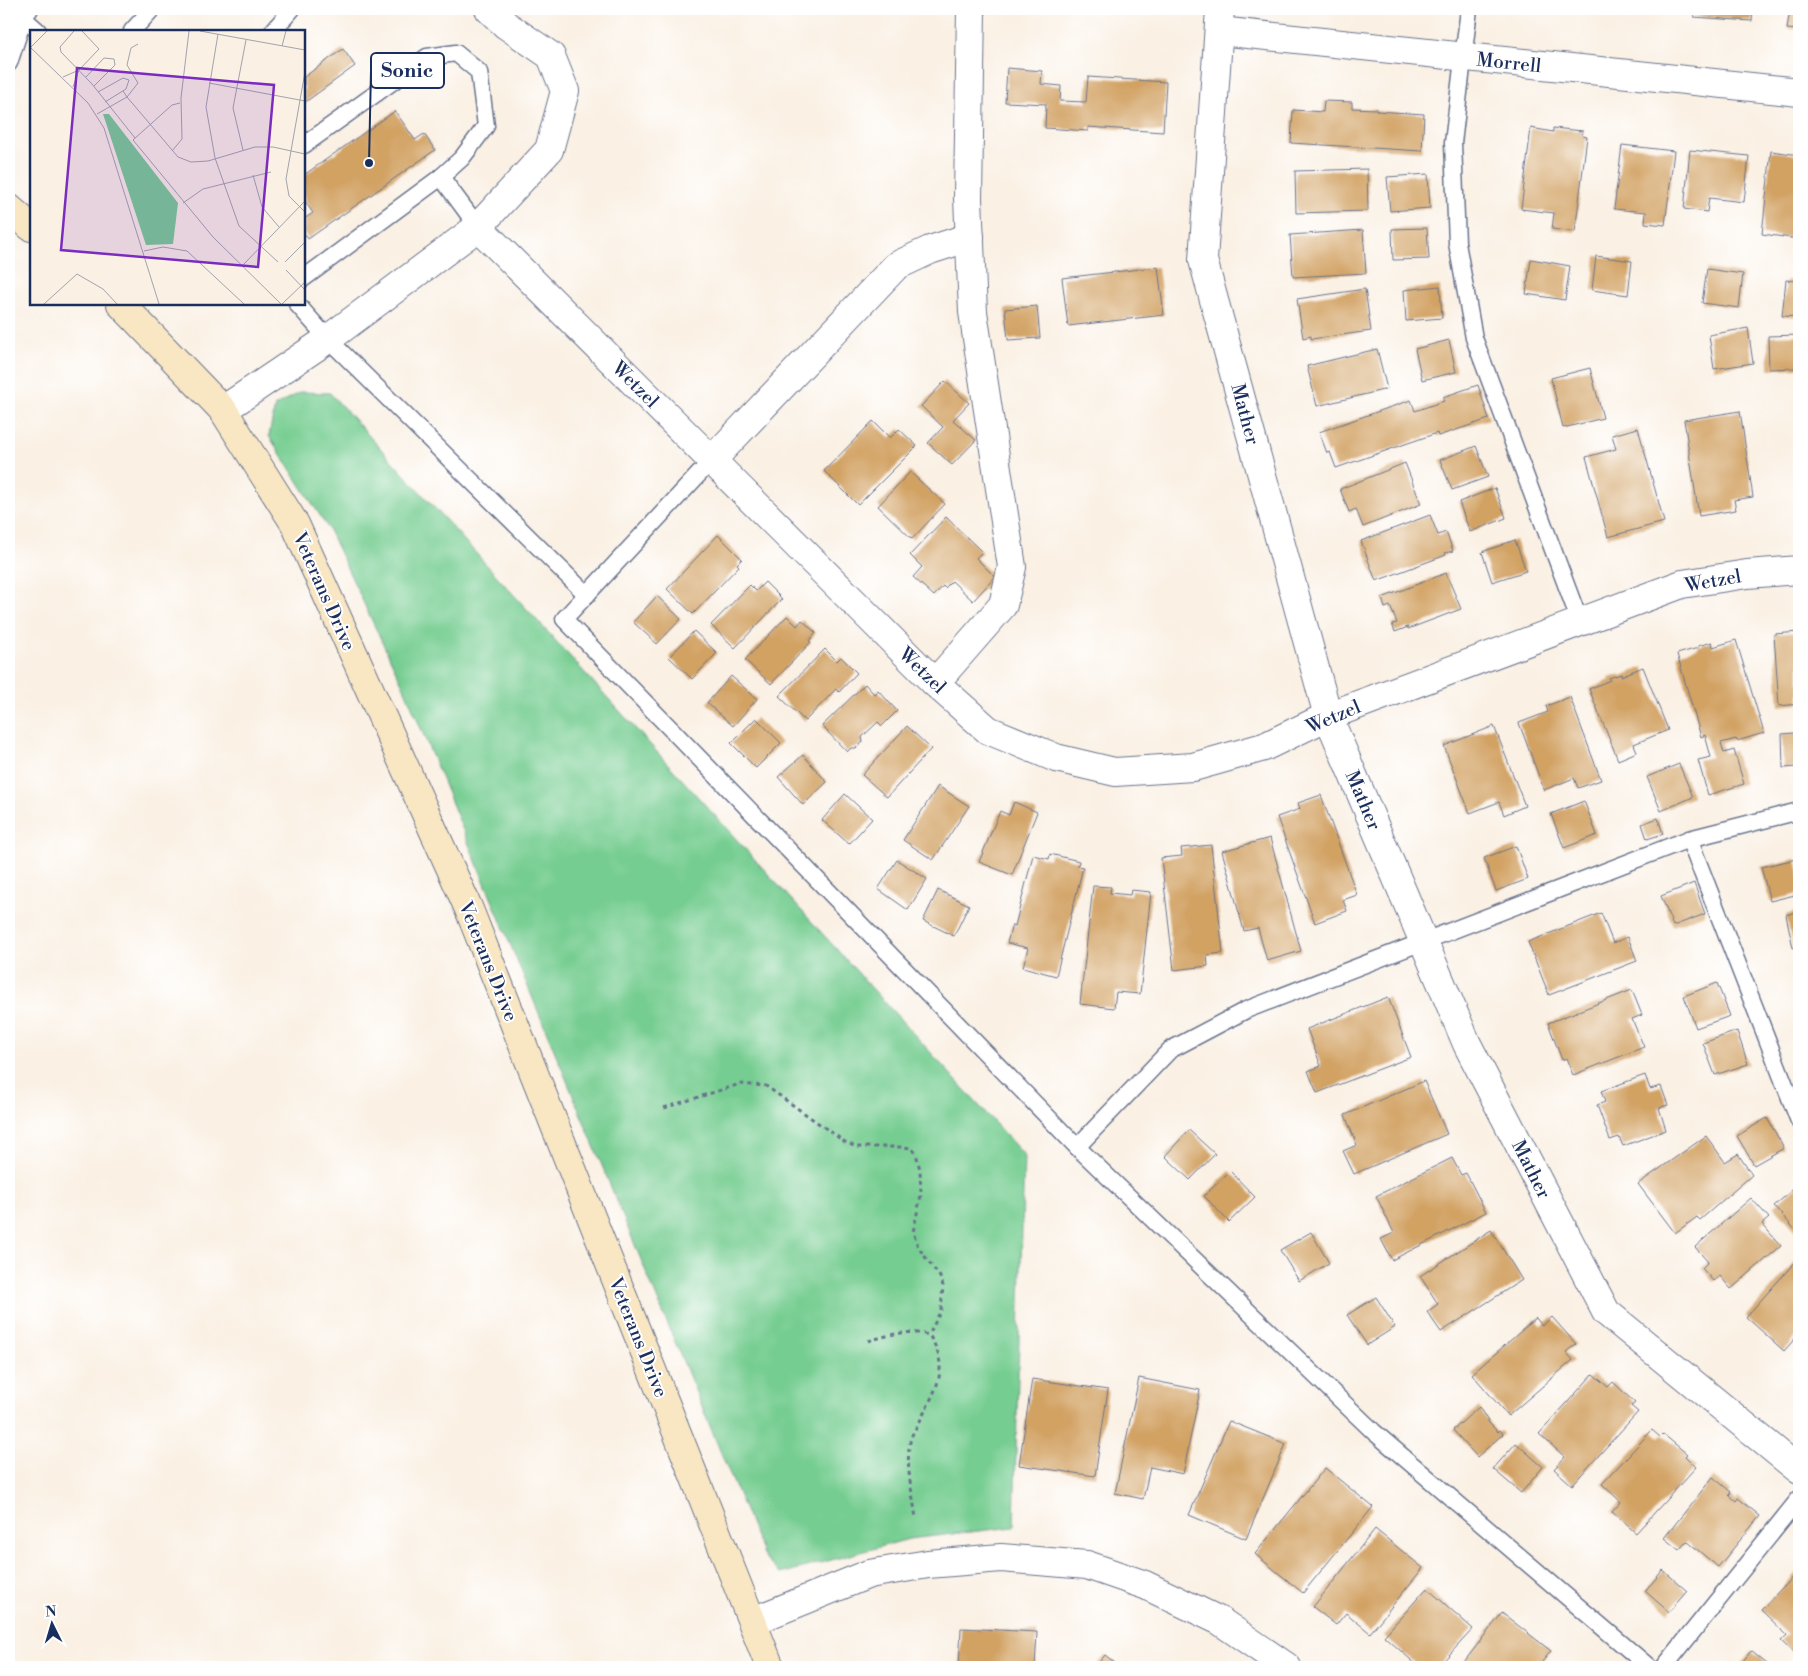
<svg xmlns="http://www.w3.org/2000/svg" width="1808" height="1676" viewBox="0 0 1808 1676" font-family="'Libre Bodoni',serif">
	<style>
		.green { fill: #76cd91; stroke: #487e78 }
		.building { fill: #d2a263 }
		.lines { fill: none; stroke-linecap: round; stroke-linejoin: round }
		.service-casing { stroke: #69738d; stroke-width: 19 }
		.minor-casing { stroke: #69738d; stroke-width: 30 }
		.secondary-casing { stroke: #69738d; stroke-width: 30 }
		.path { stroke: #69738d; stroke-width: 3; stroke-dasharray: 4 4; stroke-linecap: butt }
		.service { stroke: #fff; stroke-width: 16 }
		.minor { stroke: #fff; stroke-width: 28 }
		.secondary { stroke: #f9e7c3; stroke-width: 28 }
		.labels { text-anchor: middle; stroke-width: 4; stroke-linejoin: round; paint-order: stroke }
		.street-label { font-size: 19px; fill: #1b2f5e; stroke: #fff }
		.inset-road { fill: none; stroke: #a1a3ae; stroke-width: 1 }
		.view { fill: #7b2cbf; fill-opacity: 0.15; stroke: #7b2cbf; stroke-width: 2.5 }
		.inset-edge { fill: none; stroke: #1b2f5e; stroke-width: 2.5 }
		.leader { fill: none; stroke: #1b2f5e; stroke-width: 2 }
		.callout-dot { fill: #1b2f5e; stroke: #fff; stroke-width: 2 }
		.callout { fill: #fff; stroke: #1b2f5e; stroke-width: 2 }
		.callout-label { font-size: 20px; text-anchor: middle; font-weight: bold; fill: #1b2f5e }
	</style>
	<rect width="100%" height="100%" fill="#fff"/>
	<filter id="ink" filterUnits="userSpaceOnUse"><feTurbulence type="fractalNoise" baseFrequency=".02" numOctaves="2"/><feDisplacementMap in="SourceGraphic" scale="10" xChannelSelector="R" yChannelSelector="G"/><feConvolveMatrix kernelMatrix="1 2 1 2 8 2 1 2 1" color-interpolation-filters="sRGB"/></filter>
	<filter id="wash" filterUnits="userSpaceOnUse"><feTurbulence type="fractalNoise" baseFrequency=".0096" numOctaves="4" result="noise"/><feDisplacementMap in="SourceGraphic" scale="20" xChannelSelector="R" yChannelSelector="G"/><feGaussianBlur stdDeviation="1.12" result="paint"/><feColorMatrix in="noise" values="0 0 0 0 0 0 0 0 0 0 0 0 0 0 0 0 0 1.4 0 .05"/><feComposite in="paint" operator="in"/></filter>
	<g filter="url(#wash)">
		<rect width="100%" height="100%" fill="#faf0e3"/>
		<path class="green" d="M301 392 330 393 1024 1155 1014 1527 909 1539 780 1574 765 1559 405 690 328 528 269 436 275 406Z"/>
		<g id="blocks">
			<g class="building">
				<path d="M1646 9H1676V13L1646 10Z"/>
				<path d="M1695 9H1753L1752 21 1694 17Z"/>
				<path d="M1790 9H1799V30L1787 29Z"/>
				<path d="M343 49 355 66 304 103V77Z"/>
				<path d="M1007 68 1042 71 1041 84 1061 86 1060 101 1086 102 1088 77 1166 82 1163 132 1088 127V131L1045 128 1046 104 1005 102Z"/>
				<path d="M1324 101 1352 102V108L1376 109 1377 111 1424 114 1422 151 1291 143 1293 110 1323 112Z"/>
				<path d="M395 111 415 140 424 134 435 150 308 239 304 233V219L313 213 304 200V175Z"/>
				<path d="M1531 128 1553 132V128L1583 131 1582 136 1587 137 1575 232 1552 229 1554 213 1521 209Z"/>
				<path d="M1622 145 1674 151 1665 225 1645 223 1646 212 1614 209Z"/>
				<path d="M1690 150 1749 156 1744 202 1709 198 1707 212 1684 209Z"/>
				<path d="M1771 151 1799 155V239L1762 234Z"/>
				<path d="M1367 169 1368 211 1296 213 1295 171Z"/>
				<path d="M1428 174 1430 208 1390 211 1387 177Z"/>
				<path d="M1427 228 1429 259 1393 260 1392 229Z"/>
				<path d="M1363 230 1366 273 1293 277 1290 235Z"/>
				<path d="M1596 256 1632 261 1628 295 1592 290Z"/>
				<path d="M1531 259 1570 266 1565 300 1526 294Z"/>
				<path d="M1158 267 1164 315 1068 326 1062 278Z"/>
				<path d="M1707 269 1743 274 1739 308 1702 303Z"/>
				<path d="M1786 280 1799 281V317L1782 316Z"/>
				<path d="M1440 286 1442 318 1406 321 1404 290Z"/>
				<path d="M1365 289 1371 331 1311 339V336L1303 338 1297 299Z"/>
				<path d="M1037 306 1040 338 1008 340 1005 309Z"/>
				<path d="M1748 328 1753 363 1714 369 1709 335Z"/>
				<path d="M1799 335V368L1769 369 1768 336Z"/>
				<path d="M1449 340 1456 372 1422 380 1415 349Z"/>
				<path d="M1377 349 1387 389 1317 406 1307 366Z"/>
				<path d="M1590 368 1603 418 1563 428 1551 378Z"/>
				<path d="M945 381 969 403 953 420 976 440 952 465 928 443 943 427 921 406Z"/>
				<path d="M1478 385 1489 419 1438 436 1437 433 1336 468 1330 452 1327 453 1319 432 1411 400 1415 411 1444 401 1443 397Z"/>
				<path d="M1740 411 1753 497 1734 500 1736 510 1699 516 1684 420Z"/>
				<path d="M873 421 890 438 899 429 917 446 858 505 824 471Z"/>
				<path d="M1638 428 1664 522 1608 537 1586 457 1616 449 1612 435Z"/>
				<path d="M1476 446 1488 477 1452 490 1440 460Z"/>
				<path d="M1405 463 1421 504 1363 527 1356 509 1349 512 1340 489Z"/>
				<path d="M910 472 945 504 912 539 878 506Z"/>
				<path d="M1495 488 1506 518 1470 532 1459 502Z"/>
				<path d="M1430 515 1438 535 1446 532 1453 551 1445 553 1446 555 1376 581 1361 541Z"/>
				<path d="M946 517 982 552 976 558 995 577 973 601 952 581 945 588 943 586 934 596 913 577 922 567 910 555Z"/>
				<path d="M718 535 742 559 737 564 739 566 693 614 667 589Z"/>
				<path d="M1515 540 1526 571 1492 582 1482 552Z"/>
				<path d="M1446 573 1461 609 1408 629V627L1395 632 1392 624 1397 623 1390 606 1385 608 1382 598Z"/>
				<path d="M765 582 782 599 735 648 711 625 750 585 756 591Z"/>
				<path d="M657 596 681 619 657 644 633 622Z"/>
				<path d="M787 616 797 626 802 620 816 633 809 641 811 642 771 684 745 660Z"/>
				<path d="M694 631 717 653 692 679 669 657Z"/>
				<path d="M1799 632V704L1779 706 1774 634Z"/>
				<path d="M1736 640 1764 733 1737 741 1736 739 1721 743 1724 753 1734 750 1744 784 1708 795 1698 760 1711 757 1705 735 1701 737 1677 654 1698 648V646L1712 642 1713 647Z"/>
				<path d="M825 649 837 661 841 657 857 673 839 692 836 689 805 721 779 696Z"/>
				<path d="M1643 667 1668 730 1634 744 1637 752 1618 760 1589 689 1610 680 1609 678 1621 674V676Z"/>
				<path d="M731 676 757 699 733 726 707 703Z"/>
				<path d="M865 684 874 694 878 690 897 711 882 726 878 722 862 737 863 742 856 748H851L847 752 822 726Z"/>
				<path d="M1570 697 1601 780 1578 788 1574 778 1544 790 1519 723 1548 712 1546 706Z"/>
				<path d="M756 718 781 743 756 768 731 743Z"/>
				<path d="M907 726 931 749 887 797 862 775Z"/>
				<path d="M1494 726 1525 806 1504 815 1499 802 1470 813 1444 746Z"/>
				<path d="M1794 733H1799V767L1783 768 1782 734Z"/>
				<path d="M803 755 827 782 803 805 778 777Z"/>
				<path d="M1679 764 1693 797 1661 811 1647 777Z"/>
				<path d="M938 786 969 806 933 860 903 840Z"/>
				<path d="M845 794 872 819 849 844 822 820Z"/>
				<path d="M1321 795 1357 895 1343 900 1347 911 1315 923 1277 817 1300 809 1298 803Z"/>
				<path d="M1584 801 1597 835 1564 848 1551 814Z"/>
				<path d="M1014 802 1037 812 1012 875 979 862 1000 811 1009 815Z"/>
				<path d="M1658 818 1663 834 1647 839 1642 824Z"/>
				<path d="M1270 838 1301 951 1267 961 1258 928 1244 931 1222 851Z"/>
				<path d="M1211 845 1223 953 1207 955 1208 966 1174 970 1161 858 1182 856 1181 848Z"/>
				<path d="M1516 846 1528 879 1496 891 1484 858Z"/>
				<path d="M1050 854 1079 861 1078 866 1083 867 1056 976 1023 967 1028 948 1007 943 1012 925 1015 926 1033 855 1049 859Z"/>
				<path d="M1796 859 1799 872V894L1770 901 1761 867Z"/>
				<path d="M897 860 927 879 908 910 878 889Z"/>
				<path d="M1694 883 1705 914 1673 926 1661 896Z"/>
				<path d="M1093 886 1111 887 1110 893 1130 895 1131 890 1151 892 1140 994 1116 992 1114 1008 1080 1004Z"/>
				<path d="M938 890 969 905 954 936 923 921Z"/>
				<path d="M1799 911V946L1793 948 1786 915Z"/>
				<path d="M1601 913 1613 943 1628 937 1637 961 1549 995 1528 942Z"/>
				<path d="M1717 983 1730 1016 1696 1028 1684 996Z"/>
				<path d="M1632 990 1642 1015 1632 1019 1644 1047 1573 1075 1566 1058 1562 1060 1548 1023Z"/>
				<path d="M1388 997 1411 1057 1317 1093 1308 1071 1321 1066 1307 1029Z"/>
				<path d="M1737 1031 1748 1064 1715 1075 1703 1043Z"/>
				<path d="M1645 1075 1650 1089 1661 1086 1668 1105 1659 1108 1666 1130 1623 1146 1619 1137 1610 1140 1597 1105 1605 1102 1601 1091Z"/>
				<path d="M1424 1081 1447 1134 1354 1174 1343 1151 1357 1145 1345 1115Z"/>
				<path d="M1767 1118 1784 1148 1754 1165 1737 1136Z"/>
				<path d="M1189 1130 1215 1154 1190 1180 1165 1156Z"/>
				<path d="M1706 1136 1725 1162 1738 1154 1752 1175 1700 1220 1697 1217 1675 1233 1638 1184Z"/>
				<path d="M1452 1158 1461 1175 1466 1173 1486 1212 1392 1260 1381 1239 1394 1233 1376 1196Z"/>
				<path d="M1230 1171 1255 1197 1229 1222 1204 1196Z"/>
				<path d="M1799 1184V1234L1774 1206Z"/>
				<path d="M1751 1198 1769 1218 1762 1224 1781 1246 1731 1289 1720 1276 1713 1281 1702 1268 1708 1262 1695 1247Z"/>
				<path d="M1491 1230 1522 1280 1441 1332 1427 1312 1438 1304 1420 1276Z"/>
				<path d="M1311 1232 1329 1263 1299 1281 1280 1250Z"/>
				<path d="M1795 1262 1799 1266V1334L1784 1351 1746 1317Z"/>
				<path d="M1376 1297 1395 1327 1367 1345 1347 1315Z"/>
				<path d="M1552 1317 1576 1344 1566 1352 1573 1360 1508 1416 1472 1374 1536 1318 1542 1326Z"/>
				<path d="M1593 1374 1608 1387 1613 1382 1635 1403 1631 1406 1638 1412 1572 1485 1554 1469 1565 1457 1539 1434Z"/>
				<path d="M1139 1378 1200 1390 1183 1474 1150 1467 1143 1499 1115 1493Z"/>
				<path d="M1032 1379 1108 1390 1095 1476 1019 1465Z"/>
				<path d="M1479 1407 1489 1423 1498 1432 1500 1430 1503 1434 1477 1457 1453 1430Z"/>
				<path d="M1229 1421 1286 1444 1246 1539 1189 1515Z"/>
				<path d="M1652 1430 1660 1437 1663 1434 1687 1454 1685 1456 1696 1467 1636 1533 1612 1512 1621 1502 1602 1484Z"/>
				<path d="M1516 1443 1543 1467 1521 1493 1493 1469Z"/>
				<path d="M1325 1468 1373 1507 1303 1593 1255 1554Z"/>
				<path d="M1713 1477 1731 1492 1729 1495 1736 1501 1738 1498 1760 1516 1718 1567 1687 1541 1679 1550 1664 1538Z"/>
				<path d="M1375 1529 1423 1568 1370 1633 1346 1613 1336 1625 1313 1607Z"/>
				<path d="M1663 1570 1687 1591 1669 1612 1645 1591Z"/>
				<path d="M1799 1570V1651L1796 1655 1781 1641 1787 1635 1761 1610Z"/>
				<path d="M1427 1588 1473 1629 1438 1667H1419L1384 1636Z"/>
				<path d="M1502 1613 1551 1651 1538 1667H1460Z"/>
				<path d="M961 1628 1037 1632 1035 1667H959Z"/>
				<path d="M1751 1651 1767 1664 1771 1667H1738Z"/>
				<path d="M1105 1655 1120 1667H1095Z"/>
			</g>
		</g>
	</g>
	<g filter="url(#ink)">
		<use href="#blocks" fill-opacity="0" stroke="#69738d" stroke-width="1"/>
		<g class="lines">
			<g class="service-casing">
				<g id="service">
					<path d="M13 9 38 31"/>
					<path d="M1469 9 1453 143 1457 243 1474 338 1580 622"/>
					<path d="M132 31 152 9"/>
					<path d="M273 31 292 9"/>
					<path d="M9 63 24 17 30 9"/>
					<path d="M304 145 427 57 456 53 479 72 486 126 462 158 441 177 304 278"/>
					<path d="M441 177 478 227"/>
					<path d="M297 304 328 339 587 595"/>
					<path d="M712 460 564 619 1077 1147 1374 1432 1649 1667"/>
					<path d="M1689 839 1799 1121"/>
					<path d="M1077 1147 1170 1050 1246 1010 1689 839 1799 811"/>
					<path d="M1664 1667 1799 1499"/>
				</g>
			</g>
			<g class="minor-casing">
				<g id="minor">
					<path d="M1220 9 1203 260 1328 716 1467 1044 1606 1312 1799 1470"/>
					<path d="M1219 31 1799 92"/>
					<path d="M478 227 549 150 565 91 551 56 506 25 489 9"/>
					<path d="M223 410 328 339 478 227 935 683 988 730 1056 758 1115 772 1193 767 1264 747 1328 716 1682 584 1747 574 1799 570"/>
					<path d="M712 460 896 266 930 250 970 237"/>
					<path d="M935 683 1003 605 1012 567 973 312 968 198 971 9"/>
					<path d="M753 1621 869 1574 928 1564 1001 1558 1087 1565 1145 1585 1220 1621 1287 1667"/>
				</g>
			</g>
			<g class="secondary-casing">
				<g id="secondary">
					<path d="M9 208 31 227"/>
					<path d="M121 304 223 410 295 524 468 907 770 1667"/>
				</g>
			</g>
			<g class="path">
				<path d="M664 1108 740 1084 766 1086 845 1142 856 1147H903L911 1148 916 1153 920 1170 921 1195 913 1232 918 1247 940 1277 943 1286 941 1310 929 1335"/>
				<path d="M868 1341C890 1335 906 1329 929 1335 951 1369 936 1388 920 1421 916 1428 911 1435 910 1442 905 1467 913 1494 916 1519"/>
			</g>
			<use href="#service" class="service"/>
			<use href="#minor" class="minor"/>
			<use href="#secondary" class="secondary"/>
		</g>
	</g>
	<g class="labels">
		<g class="street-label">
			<text transform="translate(1509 62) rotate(6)" y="7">Morrell</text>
			<text transform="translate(636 384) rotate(45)" y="7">Wetzel</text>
			<text transform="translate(1246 414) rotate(75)" y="7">Mather</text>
			<text transform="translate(1713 580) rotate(-10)" y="7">Wetzel</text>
			<text transform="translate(325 591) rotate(66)" y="7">Veterans Drive</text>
			<text transform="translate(923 670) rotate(44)" y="7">Wetzel</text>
			<text transform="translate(1333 716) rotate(-23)" y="7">Wetzel</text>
			<text transform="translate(1364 800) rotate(67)" y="7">Mather</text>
			<text transform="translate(489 961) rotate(68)" y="7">Veterans Drive</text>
			<text transform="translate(1532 1169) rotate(63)" y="7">Mather</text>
			<text transform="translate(639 1337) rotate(68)" y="7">Veterans Drive</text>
		</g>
	</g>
	<g transform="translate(30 30)">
		<rect width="275" height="275" fill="#faf0e3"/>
		<path d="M73 84H79L148 173 143 214 116 215Z" fill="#76cd91"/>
		<path class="inset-road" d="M44 1 30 17 31 22 62 54 105 108M170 1 275 20M188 4 176 77 185 128 209 196 248 232M252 16 256 1M0 17 58 73 74 98 129 274M1 17 17 1M275 42 256 149 259 166 275 182M33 47 49 40M56 47 74 28 84 29 85 35 64 56M179 53 275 71M43 57 49 40 69 19 52 1M93 61 97 67 108 53 97 35 101 18 108 14M68 62 93 48 99 50 96 59 75 72M150 73 142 75 103 110 183 207 251 274M67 84 97 67 148 127 161 132 178 131 225 117H243L275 124M213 120 203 78 216 10M142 121 152 109 151 68 159 1M223 145 232 177 249 197M153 173 173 159 241 142M114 221 133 217 157 221 214 274M255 232 275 212M212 236 275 171M256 240 275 260M14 274 47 244 73 259 87 274M252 274 275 252"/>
		<path class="view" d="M47 38 244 55 228 237 31 220Z"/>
		<rect width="275" height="275" class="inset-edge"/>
	</g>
	<path class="leader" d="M369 163L371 70"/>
	<circle class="callout-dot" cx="369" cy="163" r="5"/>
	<rect class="callout" x="371" y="53" width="73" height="35" rx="5"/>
	<g class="callout-label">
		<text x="407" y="77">Sonic</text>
	</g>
	<rect width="1808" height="1676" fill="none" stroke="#fff" stroke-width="30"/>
	<g transform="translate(52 1624) rotate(355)" stroke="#ffffff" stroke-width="4" paint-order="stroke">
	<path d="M0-4L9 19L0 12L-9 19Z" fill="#1b2f5e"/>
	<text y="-8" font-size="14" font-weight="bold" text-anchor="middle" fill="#1b2f5e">N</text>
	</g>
</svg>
